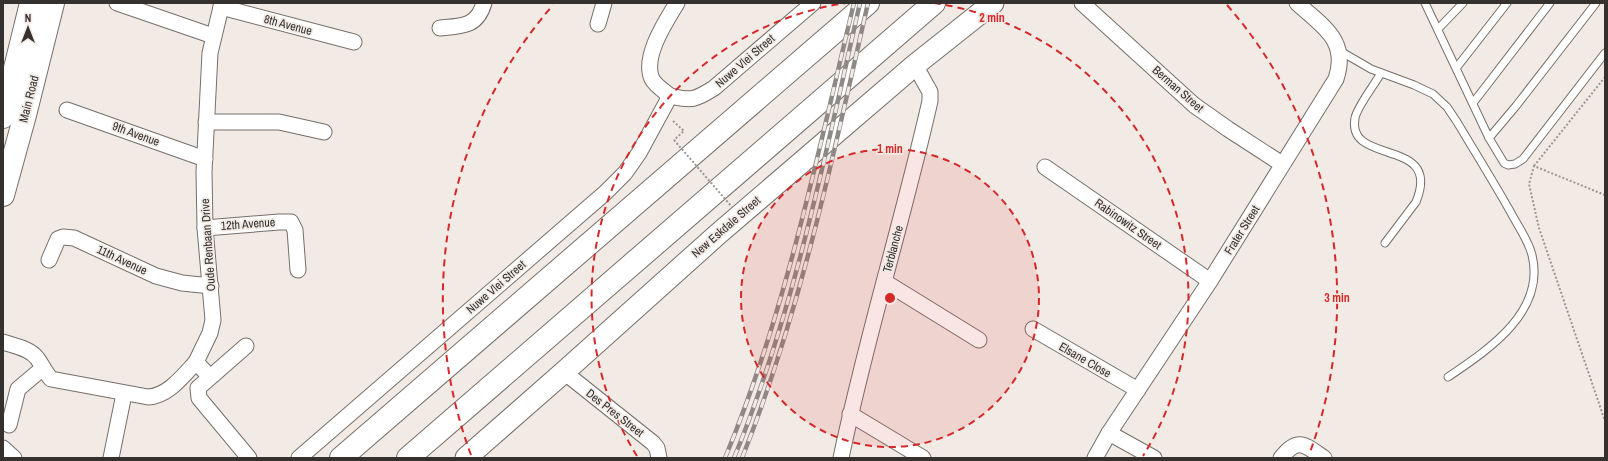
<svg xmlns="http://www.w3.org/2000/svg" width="1608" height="461" viewBox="0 0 1608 461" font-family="'Archivo Narrow',sans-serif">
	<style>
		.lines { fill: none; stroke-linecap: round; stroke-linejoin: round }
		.lane-casing { stroke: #766f6a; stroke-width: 9 }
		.street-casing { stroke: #766f6a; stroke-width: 17 }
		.secondary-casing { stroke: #766f6a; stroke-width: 23 }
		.primary-casing { stroke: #766f6a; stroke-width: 24 }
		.highway-casing { stroke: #766f6a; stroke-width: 24 }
		.path { stroke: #9b9691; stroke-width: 2; stroke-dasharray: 2 2; stroke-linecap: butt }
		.lane { stroke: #fff; stroke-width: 7 }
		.street { stroke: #fff; stroke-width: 15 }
		.secondary { stroke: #fff; stroke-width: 21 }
		.primary { stroke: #fff; stroke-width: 22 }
		.highway { stroke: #fff; stroke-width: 22 }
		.rail-casing { stroke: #8e8985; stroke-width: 4.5 }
		.rail { stroke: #f2ebe5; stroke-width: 3; stroke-dasharray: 9; stroke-linecap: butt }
		.path-bridge { stroke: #9b9691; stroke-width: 2; stroke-dasharray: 2 2; stroke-linecap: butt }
		.ring { fill: none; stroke: #d62828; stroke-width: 2; stroke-dasharray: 7 5 }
		.labels { text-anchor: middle; stroke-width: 3.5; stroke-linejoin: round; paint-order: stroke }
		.street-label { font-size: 12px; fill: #34312f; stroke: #f2ebe5 }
		.centre { fill: #d62828; stroke: #f2ebe5; stroke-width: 2 }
		.ring-label { font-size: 12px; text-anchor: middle; font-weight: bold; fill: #d62828; stroke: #f2ebe5; stroke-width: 3.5; stroke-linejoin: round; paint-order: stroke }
	</style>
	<rect width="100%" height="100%" fill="#f2ebe5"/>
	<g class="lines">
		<g class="lane-casing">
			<g id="lane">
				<path d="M1425 3 1489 138 1504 163 1508 165 1515 164 1523 159 1605 53"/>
				<path d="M1438 29 1463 3"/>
				<path d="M1340 51 1371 69 1414 85 1433 94 1447 107 1457 122C1475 152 1493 181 1510 211 1517 225 1528 239 1532 255 1546 312 1488 350 1448 377"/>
				<path d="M1457 67 1507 3"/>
				<path d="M1381 73C1375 84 1357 107 1355 118 1346 167 1443 136 1416 202L1385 243"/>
				<path d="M1473 103 1550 3"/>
				<path d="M1489 138 1516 106 1596 3"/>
			</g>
		</g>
		<g class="street-casing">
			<g id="street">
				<path d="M117 3 213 36"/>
				<path d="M1082 3 1194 105 1228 129 1282 164"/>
				<path d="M221 7 354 42"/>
				<path d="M598 24 604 3"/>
				<path d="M440 28C462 26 477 27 484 3"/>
				<path d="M670 96C664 91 655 85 652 79 642 57 666 21 677 3"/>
				<path d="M67 110 205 159"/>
				<path d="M206 122H279L324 132"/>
				<path d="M1045 167 1210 281"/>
				<path d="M205 228 279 222H291L295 230 298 270"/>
				<path d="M49 260 58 239 63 237 74 238 156 276 182 283 211 286"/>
				<path d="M885 282 979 340"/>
				<path d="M1033 329 1138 390"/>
				<path d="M3 342C14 346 29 348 37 358 42 365 45 372 51 379L148 397C168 396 183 376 196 362"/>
				<path d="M246 346 198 388 199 398 249 458"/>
				<path d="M564 372 653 443 657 448 659 458"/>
				<path d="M210 377 196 362 210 333 213 320 205 228 204 172 210 53 222 3"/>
				<path d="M850 414 923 458"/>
				<path d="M9 425 18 389 43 368"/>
				<path d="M1109 433 1154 458"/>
				<path d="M3 448 14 458"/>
				<path d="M111 458 124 394"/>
				<path d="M299 458 605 193 625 173 639 153 670 96C692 101 695 100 714 88L813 3"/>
				<path d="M841 458C866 338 903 220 930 101V92L915 65"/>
				<path d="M1095 458 1109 433 1210 281 1336 79C1349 40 1322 26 1297 3"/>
				<path d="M1281 458C1298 436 1305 445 1324 458"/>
			</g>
		</g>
		<g class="secondary-casing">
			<path id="secondary" d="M466 458 564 372 718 234 915 65 993 3"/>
		</g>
		<g class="primary-casing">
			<g id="primary">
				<path d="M3 117 31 3"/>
				<path d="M3 195 25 115 53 3"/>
			</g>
		</g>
		<g class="highway-casing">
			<g id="highway">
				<path d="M341 458 868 3"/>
				<path d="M408 458 934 3"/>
			</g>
		</g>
		<g class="path">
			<path d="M673 121 684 131 674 140"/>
			<path d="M1534 166 1605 77"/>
			<path d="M1605 195 1534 166 1529 184 1539 228 1605 421"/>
		</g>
		<use href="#lane" class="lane"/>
		<use href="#street" class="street"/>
		<use href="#secondary" class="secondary"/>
		<use href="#primary" class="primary"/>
		<use href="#highway" class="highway"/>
		<g class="rail-casing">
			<g id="rail">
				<path d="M725 458C786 312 817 156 854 3"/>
				<path d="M734 458C794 312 825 156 860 3"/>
				<path d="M742 458C801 311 833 156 868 3"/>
			</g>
		</g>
		<use href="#rail" class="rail"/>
		<path class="path-bridge" d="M674 140 732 207"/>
	</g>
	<circle cx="890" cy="298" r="149" fill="#d62828" fill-opacity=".12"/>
	<g class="ring">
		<circle cx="890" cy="298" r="149"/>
		<path d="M637 456A298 298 0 0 1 846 3M934 3A298 298 0 0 1 1143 456"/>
		<path d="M471 455A447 447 0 0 1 553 5M1227 5A447 447 0 0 1 1309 455"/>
	</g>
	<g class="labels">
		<g class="street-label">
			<text transform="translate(288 25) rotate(15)" y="4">8th Avenue</text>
			<text transform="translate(745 61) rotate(-41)" y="4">Nuwe Vlei Street</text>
			<text transform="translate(1178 89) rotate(41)" y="4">Berman Street</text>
			<text transform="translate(29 99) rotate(-76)" y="4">Main Road</text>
			<text transform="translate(136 134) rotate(20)" y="4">9th Avenue</text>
			<text transform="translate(248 224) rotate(-4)" y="4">12th Avenue</text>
			<text transform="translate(1128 224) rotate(35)" y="4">Rabinowitz Street</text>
			<text transform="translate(726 227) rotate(-41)" y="4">New Eskdale Street</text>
			<text transform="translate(1242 230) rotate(-58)" y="4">Frater Street</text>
			<text transform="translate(208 245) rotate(-94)" y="4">Oude Renbaan Drive</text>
			<text transform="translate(893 249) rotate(-75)" y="4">Terblanche</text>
			<text transform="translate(122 260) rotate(25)" y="4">11th Avenue</text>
			<text transform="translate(496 287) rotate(-41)" y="4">Nuwe Vlei Street</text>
			<text transform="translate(1085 360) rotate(30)" y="4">Elsane Close</text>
			<text transform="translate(615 413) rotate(38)" y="4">Des Pres Street</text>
		</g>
	</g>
	<circle cx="890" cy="298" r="6" class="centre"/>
	<g class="ring-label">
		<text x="992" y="22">2 min</text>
		<text x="890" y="153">1 min</text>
		<text x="1337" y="302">3 min</text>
	</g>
	<rect width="1608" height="461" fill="none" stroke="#34312f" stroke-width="8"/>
	<g transform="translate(28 28)" stroke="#f2ebe5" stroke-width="3" paint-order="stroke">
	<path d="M0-3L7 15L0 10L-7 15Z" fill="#34312f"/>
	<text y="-6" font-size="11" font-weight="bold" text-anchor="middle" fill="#34312f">N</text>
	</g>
</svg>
